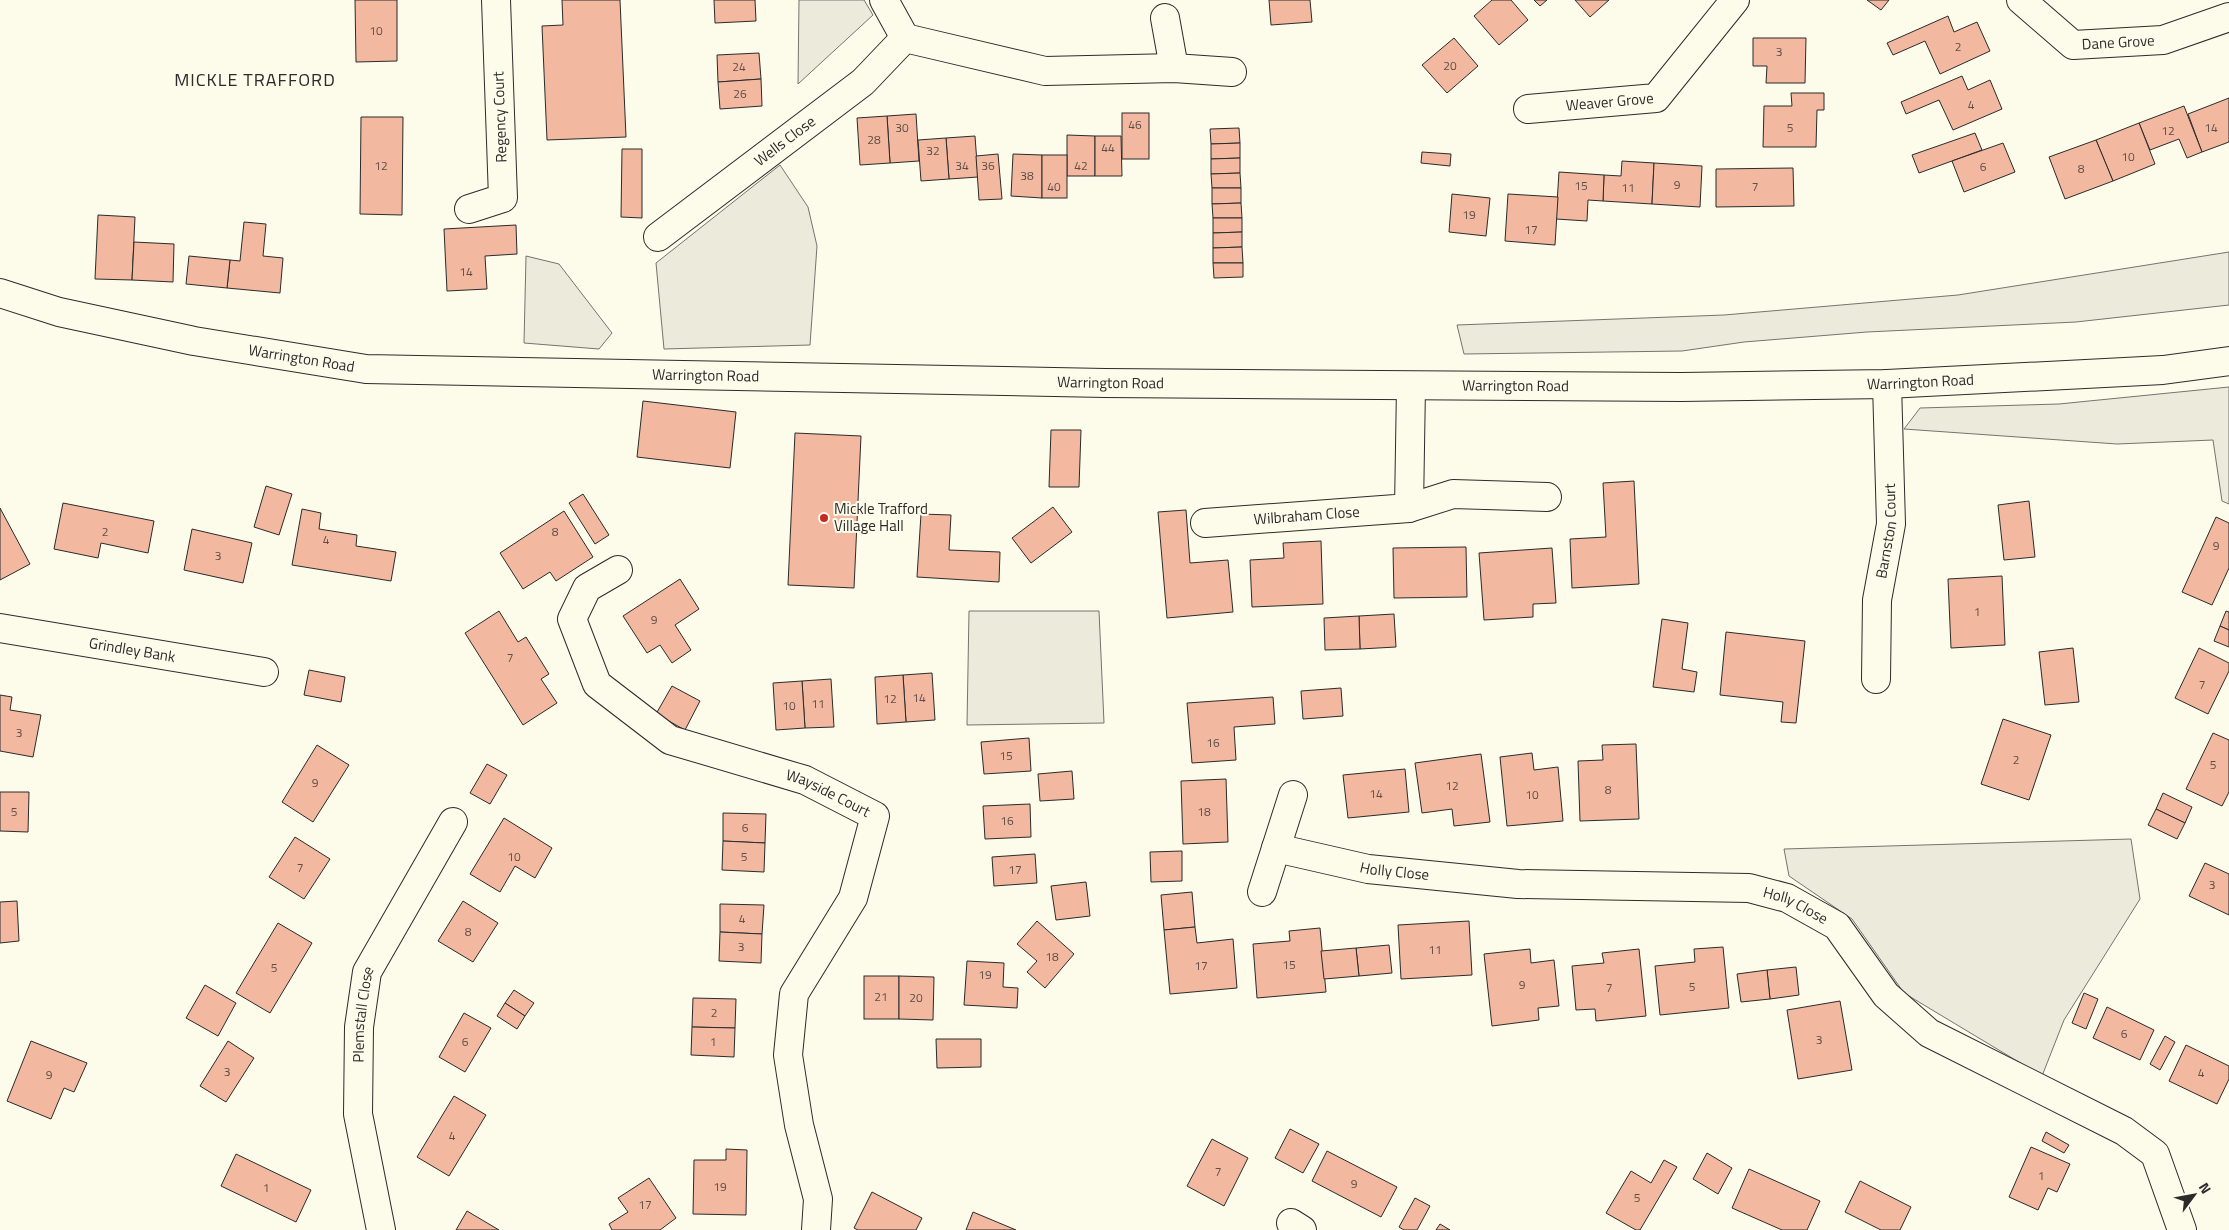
<svg xmlns="http://www.w3.org/2000/svg" width="2229" height="1230" viewBox="0 0 2229 1230" font-family="'Titillium Web',sans-serif">
	<style>
		.green { fill: #ecebdb; stroke: #74746e }
		.building { fill: #f2b8a0; stroke: #2b2b2b }
		.lines { fill: none; stroke-linecap: round; stroke-linejoin: round }
		.minor-casing { stroke: #2b2b2b; stroke-width: 30 }
		.major-casing { stroke: #2b2b2b; stroke-width: 30 }
		.minor { stroke: #fdfbea; stroke-width: 28 }
		.major { stroke: #fdfbea; stroke-width: 28 }
		.poi-dot { fill: #c62828; stroke: #fdfbea; stroke-width: 2 }
		.labels { text-anchor: middle; stroke-width: 4; stroke-linejoin: round; paint-order: stroke }
		.number-label { font-size: 12px; fill: #5d4e48 }
		.street-label { font-size: 15px; fill: #2b2b2b; stroke: #fdfbea }
		.poi-label { font-size: 15px; fill: #2b2b2b; stroke: #fdfbea; text-anchor: start }
		.quarter-label { font-size: 18px; letter-spacing: 1px; fill: #2b2b2b; stroke: #fdfbea }
	</style>
	<rect width="100%" height="100%" fill="#fdfbea"/>
	<g class="green">
		<path d="M799 0H864L873 15 798 84Z"/>
		<path d="M780 165 808 207 817 246 810 345 664 349 656 263Z"/>
		<path d="M2229 252V305L2076 322 1867 332 1744 342 1682 351 1464 354 1457 325 1724 315 1958 295Z"/>
		<path d="M526 256 559 264 612 333 599 349 524 343Z"/>
		<path d="M2229 387V504L2222 501 2213 440 2117 444 1904 429 1920 408 2059 404Z"/>
		<path d="M969 611H1099L1104 723 967 725Z"/>
		<path d="M2131 839 2140 899 2064 1020 2042 1076 1904 993 1852 919 1789 876 1784 849Z"/>
	</g>
	<g class="building">
		<path d="M355 0H397V61L356 62Z"/>
		<path d="M562 0H620L626 137 547 140 542 26 563 25Z"/>
		<path d="M714 0H755L756 21 715 23Z"/>
		<path d="M1269 0H1310L1312 22 1271 25Z"/>
		<path d="M1492 0H1511L1528 20 1499 45 1474 16Z"/>
		<path d="M1534 0H1547L1540 6Z"/>
		<path d="M1575 0H1609L1590 17Z"/>
		<path d="M1867 0H1889L1881 10Z"/>
		<path d="M1948 16 1954 32 1977 22 1990 51 1940 74 1925 41 1893 55 1887 43Z"/>
		<path d="M1454 38 1478 66 1447 93 1422 65Z"/>
		<path d="M1753 38H1806L1805 83H1766L1767 66H1753Z"/>
		<path d="M759 53 761 79 718 82 717 55Z"/>
		<path d="M1962 76 1968 90 1990 80 2002 109 1953 130 1939 100 1906 114 1901 102Z"/>
		<path d="M761 79 762 106 720 109 718 82Z"/>
		<path d="M1791 93H1824V110H1817L1816 147H1763L1764 106H1792Z"/>
		<path d="M2229 98V142L2202 152 2188 114Z"/>
		<path d="M2184 106 2202 152 2187 158 2179 139 2150 150 2139 123Z"/>
		<rect x="1122" y="113" width="27" height="46"/>
		<path d="M916 114 919 161 890 163 887 116Z"/>
		<path d="M887 116 890 163 860 165 857 118Z"/>
		<path d="M361 117H403L402 215 360 214Z"/>
		<path d="M2139 123 2155 164 2113 181 2096 140Z"/>
		<path d="M1239 128 1240 143 1211 144 1210 129Z"/>
		<path d="M1975 133 1982 150 1919 173 1912 155Z"/>
		<path d="M1067 135 1095 136V176H1067Z"/>
		<path d="M975 136 978 177 949 179 946 138Z"/>
		<path d="M1095 136H1121L1122 176H1095Z"/>
		<path d="M946 138 949 179 921 181 918 140Z"/>
		<path d="M2096 140 2113 181 2065 199 2049 157Z"/>
		<path d="M1240 143V158L1211 159V144Z"/>
		<path d="M2003 143 2015 172 1964 192 1952 161Z"/>
		<path d="M622 149H642V218L621 217Z"/>
		<path d="M1422 152 1451 154 1450 166 1421 163Z"/>
		<path d="M998 154 1002 199 979 200 976 156Z"/>
		<path d="M1013 154 1042 155V198L1011 196Z"/>
		<rect x="1042" y="155" width="25" height="43"/>
		<path d="M1240 158V173L1211 174V159Z"/>
		<path d="M1622 161 1654 163 1652 204 1603 201 1604 175 1621 176Z"/>
		<path d="M1654 163 1702 166 1700 207 1652 204Z"/>
		<path d="M1793 168 1794 206 1716 207V169Z"/>
		<path d="M1559 172 1604 175 1603 201 1588 200 1587 221 1556 219Z"/>
		<path d="M1240 173 1241 188H1212L1211 174Z"/>
		<path d="M1212 188H1241V203L1212 204Z"/>
		<path d="M1452 194 1490 198 1486 236 1449 232Z"/>
		<path d="M1508 194 1558 197 1555 245 1505 241Z"/>
		<path d="M1241 203 1242 218H1213L1212 204Z"/>
		<path d="M98 215 135 217 132 280 95 279Z"/>
		<path d="M1213 218H1242V232L1213 233Z"/>
		<path d="M244 222 266 224 263 256 283 258 280 293 227 288 230 260 240 261Z"/>
		<path d="M516 225 517 254 485 256 487 289 447 291 444 229Z"/>
		<path d="M1242 232V247L1213 248V233Z"/>
		<path d="M134 242 174 244 173 282 132 280Z"/>
		<path d="M1242 247 1243 263H1213V248Z"/>
		<path d="M189 256 230 260 227 288 186 284Z"/>
		<path d="M1213 263H1243V277L1214 278Z"/>
		<path d="M643 401 736 412 730 468 637 457Z"/>
		<path d="M1051 430H1081L1079 487H1049Z"/>
		<path d="M795 433 861 436 854 588 788 585Z"/>
		<path d="M1634 481 1639 584 1572 588 1570 539 1606 537 1603 483Z"/>
		<path d="M266 486 292 494 279 535 254 527Z"/>
		<path d="M583 494 609 535 595 544 569 503Z"/>
		<path d="M2029 501 2035 557 2004 560 1998 505Z"/>
		<path d="M63 503 154 521 148 553 101 543 98 558 54 549Z"/>
		<path d="M1053 507 1072 532 1031 563 1012 538Z"/>
		<path d="M0 508 30 564 0 580Z"/>
		<path d="M302 509 321 513 319 529 357 535 356 546 396 552 391 581 292 565Z"/>
		<path d="M1186 510 1190 563 1228 560 1233 612 1167 618 1158 512Z"/>
		<path d="M564 511 593 557 556 581 550 572 523 589 500 553Z"/>
		<path d="M921 514 951 515 949 550 1000 552 999 582 917 577Z"/>
		<path d="M2216 517 2229 523V568L2212 605 2182 592Z"/>
		<path d="M192 529 252 543 243 583 184 570Z"/>
		<path d="M1321 541 1323 604 1252 607 1250 560 1284 558 1283 543Z"/>
		<path d="M1466 547 1467 597 1394 598 1393 548Z"/>
		<path d="M1552 548 1556 603 1533 604V617L1484 620 1479 553Z"/>
		<path d="M2002 576 2005 645 1951 648 1948 579Z"/>
		<path d="M680 579 699 609 675 625 691 650 672 663 660 645 647 653 623 616Z"/>
		<path d="M499 611 518 642 526 637 549 674 541 679 557 703 523 725 465 633Z"/>
		<path d="M2226 611 2229 612V630L2220 626Z"/>
		<path d="M1394 614 1396 647 1360 649 1359 616Z"/>
		<path d="M1359 616 1360 649 1325 650 1324 618Z"/>
		<path d="M1662 619 1688 623 1682 669 1697 672 1694 692 1653 687Z"/>
		<path d="M2220 626 2229 630V647L2214 641Z"/>
		<path d="M1726 632 1805 641 1796 723 1781 722 1783 702 1720 695Z"/>
		<path d="M2073 648 2079 702 2045 705 2039 652Z"/>
		<path d="M2199 648 2229 663V671L2208 714 2175 698Z"/>
		<path d="M309 670 345 677 341 702 304 695Z"/>
		<path d="M932 673 935 720 906 722 903 675Z"/>
		<path d="M903 675 906 722 877 724 875 677Z"/>
		<path d="M831 679 834 727 805 728 802 681Z"/>
		<path d="M802 681 805 728 776 730 773 683Z"/>
		<path d="M672 686 700 701 685 730 656 714Z"/>
		<path d="M1341 688 1343 716 1303 719 1301 691Z"/>
		<path d="M0 695 12 697 10 710 41 715 33 757 0 751Z"/>
		<path d="M1273 697 1275 724 1234 727 1236 760 1192 763 1187 703Z"/>
		<path d="M2003 719 2051 735 2029 800 1981 784Z"/>
		<path d="M2213 733 2229 740V792L2222 806 2186 789Z"/>
		<path d="M1029 738 1031 771 984 774 981 742Z"/>
		<path d="M1636 744 1639 819 1580 821 1578 761 1603 760 1602 745Z"/>
		<path d="M317 745 349 765 313 822 282 802Z"/>
		<path d="M1532 753 1534 770 1558 767 1563 821 1507 826 1500 757Z"/>
		<path d="M1481 754 1490 822 1454 826 1452 809 1422 813 1415 763Z"/>
		<path d="M487 764 507 775 490 804 470 793Z"/>
		<path d="M1405 769 1409 812 1348 818 1343 775Z"/>
		<path d="M1072 771 1074 799 1040 801 1038 774Z"/>
		<path d="M1226 779 1228 842 1183 844 1181 781Z"/>
		<path d="M0 792H29L28 832 0 831Z"/>
		<path d="M2163 793 2192 807 2185 823 2156 809Z"/>
		<path d="M1030 804 1031 837 985 839 983 806Z"/>
		<path d="M2156 809 2185 823 2177 839 2148 825Z"/>
		<path d="M723 813 766 814 765 843 723 841Z"/>
		<path d="M504 818 552 848 535 878 515 866 500 892 470 874Z"/>
		<path d="M295 837 330 859 304 899 269 877Z"/>
		<path d="M723 841 765 843 764 872 722 870Z"/>
		<path d="M1182 851V881L1151 882 1150 852Z"/>
		<path d="M1035 854 1037 883 994 886 992 857Z"/>
		<path d="M2205 863 2229 874V915L2189 896Z"/>
		<path d="M1086 882 1090 916 1056 920 1051 886Z"/>
		<path d="M1192 892 1195 927 1164 930 1161 895Z"/>
		<path d="M17 901 19 941 0 943V902Z"/>
		<path d="M463 901 498 923 473 962 438 941Z"/>
		<path d="M720 904 764 905 762 934 720 932Z"/>
		<path d="M1037 921 1074 954 1045 988 1027 972 1037 961 1017 944Z"/>
		<path d="M1469 921 1472 975 1401 979 1398 925Z"/>
		<path d="M278 923 312 943 270 1013 236 993Z"/>
		<path d="M1195 927 1197 943 1233 939 1237 988 1170 994 1164 930Z"/>
		<path d="M1320 928 1326 992 1257 998 1253 944 1290 941 1289 931Z"/>
		<path d="M720 932 762 934 761 963 719 961Z"/>
		<path d="M1389 945 1392 973 1359 976 1356 948Z"/>
		<path d="M1723 947 1729 1008 1660 1015 1655 966 1695 962 1694 949Z"/>
		<path d="M1356 948 1359 976 1324 979 1321 951Z"/>
		<path d="M1530 949 1531 963 1554 960 1559 1006 1538 1008 1539 1020 1492 1026 1484 954Z"/>
		<path d="M1639 949 1646 1016 1596 1021 1595 1009 1576 1010 1572 966 1604 963 1602 953Z"/>
		<path d="M967 961 1004 963 1003 987 1018 988 1017 1008 964 1005Z"/>
		<path d="M1796 967 1799 995 1770 999 1767 970Z"/>
		<path d="M1767 970 1770 999 1741 1002 1737 974Z"/>
		<rect x="864" y="976" width="35" height="43"/>
		<path d="M899 976 934 977 933 1020 899 1019Z"/>
		<path d="M205 985 236 1003 218 1036 186 1018Z"/>
		<path d="M514 990 534 1003 525 1016 505 1003Z"/>
		<path d="M2084 993 2098 999 2086 1029 2072 1023Z"/>
		<path d="M693 998 736 999 735 1028 692 1027Z"/>
		<path d="M1840 1001 1852 1070 1798 1079 1787 1010Z"/>
		<path d="M505 1003 525 1016 517 1029 497 1016Z"/>
		<path d="M2107 1007 2154 1030 2140 1060 2093 1038Z"/>
		<path d="M464 1013 491 1028 465 1072 439 1057Z"/>
		<path d="M692 1027 735 1028 734 1057 691 1055Z"/>
		<path d="M2165 1036 2175 1042 2160 1070 2150 1064Z"/>
		<path d="M936 1039H981V1067L937 1068Z"/>
		<path d="M31 1041 87 1063 74 1092 64 1088 51 1119 7 1101Z"/>
		<path d="M228 1041 254 1058 226 1102 200 1086Z"/>
		<path d="M2186 1045 2229 1066V1079L2217 1104 2169 1081Z"/>
		<path d="M454 1096 486 1115 449 1176 417 1157Z"/>
		<path d="M1290 1129 1319 1144 1303 1173 1275 1158Z"/>
		<path d="M2046 1132 2069 1145 2064 1153 2042 1141Z"/>
		<path d="M1212 1139 1248 1158 1224 1206 1187 1186Z"/>
		<path d="M2031 1147 2070 1164 2057 1192 2048 1188 2038 1210 2009 1197Z"/>
		<path d="M726 1149 747 1150 746 1215 693 1214 694 1160H726Z"/>
		<path d="M1327 1151 1397 1187 1381 1217 1312 1181Z"/>
		<path d="M1707 1153 1732 1168 1718 1194 1693 1179Z"/>
		<path d="M236 1154 311 1190 296 1222 221 1186Z"/>
		<path d="M1664 1160 1677 1167 1640 1230H1636L1606 1213 1631 1171 1651 1183Z"/>
		<path d="M1749 1169 1820 1201 1807 1230H1782L1732 1208Z"/>
		<path d="M649 1178 676 1218 660 1230H612L609 1224 628 1212 618 1198Z"/>
		<path d="M1860 1181 1911 1207 1900 1230H1881L1845 1212Z"/>
		<path d="M872 1192 922 1218 916 1230H858L854 1228Z"/>
		<path d="M1415 1198 1430 1206 1417 1230H1404L1399 1227Z"/>
		<path d="M467 1211 499 1230H456Z"/>
		<path d="M973 1212 1016 1230H966Z"/>
		<path d="M1440 1224 1450 1230H1436Z"/>
	</g>
	<g class="lines">
		<g class="minor-casing">
			<g id="minor">
				<path d="M884 0 905 38 1045 71 1174 68 1232 72"/>
				<path id="s1" d="M2021 0 2073 45 2163 40 2229 17"/>
				<path d="M1165 18 1174 68"/>
				<path id="s2" d="M1528 109 1656 98 1735 0"/>
				<path d="M469 209 503 198 496 0"/>
				<path id="s3" d="M658 237 863 82 905 38"/>
				<path d="M1409 508 1453 494 1547 497"/>
				<path id="s4" d="M1205 523 1409 508 1411 386"/>
				<path id="s5" d="M618 570 587 588 572 619 597 684 670 740 805 780 875 816 853 898 794 994 788 1055 799 1125 818 1199 816 1230"/>
				<path id="s6" d="M0 628 264 672"/>
				<path id="s7" d="M1876 679 1877 600 1891 524 1887 384"/>
				<path id="s8" d="M1276 848 1368 869 1518 884 1749 888 1787 898 1837 926 1886 995 1929 1033 2124 1131 2155 1154 2182 1230"/>
				<path d="M1262 892 1293 795"/>
				<path d="M1291 1223 1302 1230"/>
				<path id="s9" d="M381 1230 358 1114 359 1027 367 972 453 822"/>
			</g>
		</g>
		<g class="major-casing">
			<g id="major">
				<path id="s10" d="M0 293 59 312 194 341 366 369 1105 383 1682 387 1887 384 2163 370 2229 361"/>
			</g>
		</g>
		<use href="#minor" class="minor"/>
		<use href="#major" class="major"/>
	</g>
	<circle class="poi-dot" cx="824" cy="518" r="5"/>
	<g class="labels">
		<g class="number-label">
			<text x="376" y="35">10</text>
			<text x="1958" y="51">2</text>
			<text x="1779" y="56">3</text>
			<text x="1450" y="70">20</text>
			<text x="739" y="71">24</text>
			<text x="740" y="98">26</text>
			<text x="1971" y="109">4</text>
			<text x="1135" y="129">46</text>
			<text x="902" y="132">30</text>
			<text x="1790" y="132">5</text>
			<text x="2211" y="132">14</text>
			<text x="2168" y="135">12</text>
			<text x="874" y="144">28</text>
			<text x="1108" y="152">44</text>
			<text x="933" y="155">32</text>
			<text x="2128" y="161">10</text>
			<text x="381" y="170">12</text>
			<text x="962" y="170">34</text>
			<text x="988" y="170">36</text>
			<text x="1081" y="170">42</text>
			<text x="1983" y="171">6</text>
			<text x="2081" y="173">8</text>
			<text x="1027" y="180">38</text>
			<text x="1677" y="189">9</text>
			<text x="1581" y="190">15</text>
			<text x="1054" y="191">40</text>
			<text x="1755" y="191">7</text>
			<text x="1628" y="192">11</text>
			<text x="1469" y="219">19</text>
			<text x="1531" y="234">17</text>
			<text x="466" y="276">14</text>
			<text x="105" y="536">2</text>
			<text x="555" y="536">8</text>
			<text x="326" y="544">4</text>
			<text x="2216" y="550">9</text>
			<text x="218" y="560">3</text>
			<text x="1977" y="616">1</text>
			<text x="654" y="624">9</text>
			<text x="510" y="662">7</text>
			<text x="2202" y="689">7</text>
			<text x="919" y="702">14</text>
			<text x="890" y="703">12</text>
			<text x="818" y="708">11</text>
			<text x="789" y="710">10</text>
			<text x="19" y="737">3</text>
			<text x="1213" y="747">16</text>
			<text x="1006" y="760">15</text>
			<text x="2016" y="764">2</text>
			<text x="2213" y="769">5</text>
			<text x="315" y="787">9</text>
			<text x="1452" y="790">12</text>
			<text x="1608" y="794">8</text>
			<text x="1376" y="798">14</text>
			<text x="1532" y="799">10</text>
			<text x="14" y="816">5</text>
			<text x="1204" y="816">18</text>
			<text x="1007" y="825">16</text>
			<text x="745" y="832">6</text>
			<text x="514" y="861">10</text>
			<text x="744" y="861">5</text>
			<text x="300" y="872">7</text>
			<text x="1015" y="874">17</text>
			<text x="2212" y="889">3</text>
			<text x="742" y="923">4</text>
			<text x="468" y="936">8</text>
			<text x="741" y="951">3</text>
			<text x="1435" y="954">11</text>
			<text x="1052" y="961">18</text>
			<text x="1289" y="969">15</text>
			<text x="1201" y="970">17</text>
			<text x="274" y="972">5</text>
			<text x="985" y="979">19</text>
			<text x="1522" y="989">9</text>
			<text x="1692" y="991">5</text>
			<text x="1609" y="992">7</text>
			<text x="881" y="1001">21</text>
			<text x="916" y="1002">20</text>
			<text x="714" y="1017">2</text>
			<text x="2124" y="1038">6</text>
			<text x="1819" y="1044">3</text>
			<text x="465" y="1046">6</text>
			<text x="713" y="1046">1</text>
			<text x="227" y="1076">3</text>
			<text x="2201" y="1077">4</text>
			<text x="49" y="1079">9</text>
			<text x="452" y="1140">4</text>
			<text x="1218" y="1176">7</text>
			<text x="2041" y="1180">1</text>
			<text x="1354" y="1188">9</text>
			<text x="720" y="1191">19</text>
			<text x="266" y="1192">1</text>
			<text x="1637" y="1202">5</text>
			<text x="645" y="1209">17</text>
		</g>
		<g class="street-label">
			<text dy="5" stroke="none"><textPath href="#s1" startOffset="114">Dane Grove</textPath></text>
			<text dy="5" stroke="none"><textPath href="#s2" startOffset="82">Weaver Grove</textPath></text>
			<text transform="translate(500 117) rotate(-92)" y="5">Regency Court</text>
			<text dy="5" stroke="none"><textPath href="#s3" startOffset="159">Wells Close</textPath></text>
			<text dy="5" stroke="none"><textPath href="#s10" startOffset="309">Warrington Road</textPath></text>
			<text dy="5" stroke="none"><textPath href="#s10" startOffset="714">Warrington Road</textPath></text>
			<text dy="5" stroke="none"><textPath href="#s10" startOffset="1929">Warrington Road</textPath></text>
			<text dy="5" stroke="none"><textPath href="#s10" startOffset="1119">Warrington Road</textPath></text>
			<text dy="5" stroke="none"><textPath href="#s10" startOffset="1524">Warrington Road</textPath></text>
			<text dy="5" stroke="none"><textPath href="#s4" startOffset="102">Wilbraham Close</textPath></text>
			<text dy="5" stroke="none"><textPath href="#s7" startOffset="149">Barnston Court</textPath></text>
			<text dy="5" stroke="none"><textPath href="#s6" startOffset="134">Grindley Bank</textPath></text>
			<text dy="5" stroke="none"><textPath href="#s5" startOffset="399">Wayside Court</textPath></text>
			<text dy="5" stroke="none"><textPath href="#s8" startOffset="121">Holly Close</textPath></text>
			<text dy="5" stroke="none"><textPath href="#s8" startOffset="526">Holly Close</textPath></text>
			<text dy="5" stroke="none"><textPath href="#s9" startOffset="218">Plemstall Close</textPath></text>
		</g>
		<g class="poi-label">
			<text x="834" y="514">Mickle Trafford<tspan x="834" dy="17">Village Hall</tspan></text>
		</g>
		<g class="quarter-label">
			<text x="255" y="86">MICKLE TRAFFORD</text>
		</g>
	</g>
	<g transform="translate(2194 1195) rotate(58)" stroke="#fdfbea" stroke-width="4" paint-order="stroke">
	<path d="M0-4L9 19L0 12L-9 19Z" fill="#2b2b2b"/>
	<text y="-8" font-size="14" font-weight="bold" text-anchor="middle" fill="#2b2b2b">N</text>
	</g>
</svg>
